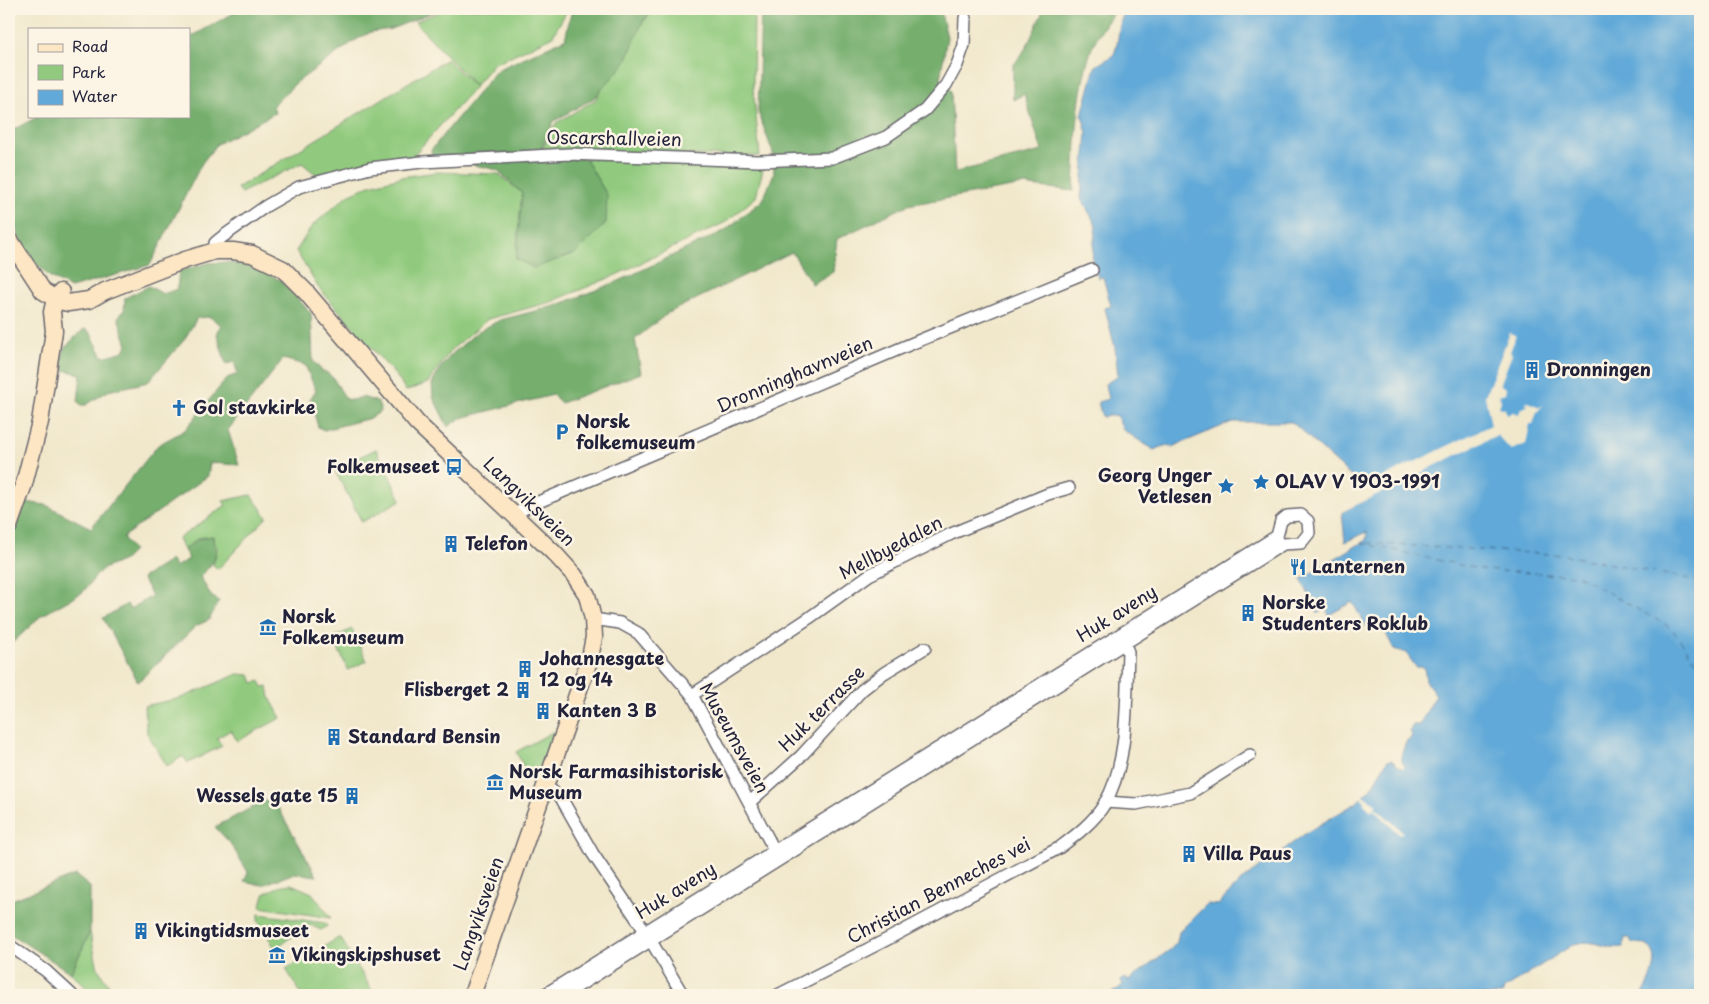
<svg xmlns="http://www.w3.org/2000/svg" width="1709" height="1004" viewBox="0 0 1709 1004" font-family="'Playpen Sans',sans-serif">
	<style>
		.green { fill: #91ca7e; stroke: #5a765c }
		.forest { fill: #74ae6d; stroke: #4b6854 }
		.water { fill: #60a9d8; stroke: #41668a }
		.pier { fill: #f1e8cc }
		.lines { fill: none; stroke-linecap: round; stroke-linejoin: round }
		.ferry { stroke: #3b587a; stroke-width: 1; stroke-dasharray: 6 5; stroke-linecap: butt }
		.street-casing { stroke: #6a676e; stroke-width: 14 }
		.secondary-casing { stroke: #6a676e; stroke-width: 19 }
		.street { stroke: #fff; stroke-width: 11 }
		.secondary { stroke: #fce6c4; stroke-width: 16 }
		.labels { text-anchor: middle; stroke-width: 5; stroke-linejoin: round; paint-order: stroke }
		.street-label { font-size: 18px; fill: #22223b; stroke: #fcf5e5 }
		.poi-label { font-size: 18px; font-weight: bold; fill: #22223b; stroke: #fcf5e5; text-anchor: start }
	</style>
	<rect width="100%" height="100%" fill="#fcf5e5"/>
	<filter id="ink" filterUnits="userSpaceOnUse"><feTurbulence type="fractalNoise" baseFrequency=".02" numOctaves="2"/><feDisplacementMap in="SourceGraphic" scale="10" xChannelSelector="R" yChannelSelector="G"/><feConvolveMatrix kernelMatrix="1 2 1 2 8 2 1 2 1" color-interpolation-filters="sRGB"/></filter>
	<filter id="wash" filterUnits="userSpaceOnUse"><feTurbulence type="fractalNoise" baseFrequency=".0096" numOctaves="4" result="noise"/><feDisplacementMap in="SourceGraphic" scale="20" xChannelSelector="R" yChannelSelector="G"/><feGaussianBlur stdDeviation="1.12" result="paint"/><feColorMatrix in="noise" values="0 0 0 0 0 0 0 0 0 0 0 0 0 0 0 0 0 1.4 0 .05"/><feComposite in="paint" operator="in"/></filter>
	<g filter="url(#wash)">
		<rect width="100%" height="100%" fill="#f1e8cc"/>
		<g class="green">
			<path d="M446 9H568L552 37 493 64 475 86 415 22Z"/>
			<path d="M655 9H754L753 87 760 156 540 153 556 123 595 100 643 22Z"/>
			<path d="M447 59 475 87 412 157 319 177 302 163 241 193 237 188Z"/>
			<path d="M585 158 764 165 756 197 726 222 616 275 551 302 488 319 451 350 428 383 406 391 397 377 318 287 296 251 312 226 348 195 370 185 401 177 437 172 498 174 522 193 516 259 607 195Z"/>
			<path d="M376 449 401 500 362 522 334 469Z"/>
			<path d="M251 495 267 517 218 569 213 565 217 550 213 536 198 538 184 550 178 539 226 505 223 501Z"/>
			<path d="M352 629 367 661 348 670 333 638Z"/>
			<path d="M238 674 250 675 253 683 260 681 263 687 268 686 270 698 281 718 237 741 231 730 217 738 222 746 188 763 183 756 167 766 147 733 144 706 181 698Z"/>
			<path d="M554 731 534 786 516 752Z"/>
			<path d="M291 884 312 893 331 918 260 907 265 893 283 885Z"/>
			<path d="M259 914 325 923 327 926 321 930 310 925 275 948 258 921Z"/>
			<path d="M90 932 98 969 116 995H94L71 973Z"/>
			<path d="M340 937 373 992 368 995H302L286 969Z"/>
		</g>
		<g class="forest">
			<path d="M241 9H441L391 29 371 32 354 41 297 82 273 105 275 113 217 144 202 163 150 265 71 288 50 277 25 253 9 209V132L39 116H189V38Z"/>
			<path d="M572 9H654L643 21 625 63 594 98 554 121 539 153 540 161 585 158 607 195 606 223 576 253 534 268 516 259 522 193 497 170 432 155 431 150 497 70 565 39Z"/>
			<path d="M761 9H940L947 37 940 79 951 91 955 172 1042 151 1024 94 1013 100V66L1026 48 1044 9H1116C1108 21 1097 35 1092 48 1076 93 1076 144 1074 191L1023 185 908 205 837 239 833 272 812 284 792 252 668 313 635 339 641 373 561 403 553 395 461 418 448 427 433 397 432 384 441 367 452 354 477 332 500 320 555 306 619 281 724 231 763 200 774 173 773 153 758 112Z"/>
			<path d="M228 262 258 268 280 280 311 313 313 361 323 372H326L333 378 346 399 352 400 362 397 378 402 381 411 371 418 324 430 318 427 310 399 316 391 305 365 283 359 228 430 239 465 210 463 208 476 123 537 133 551 124 560 101 570 83 592 41 616 9 646V546L25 502 46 505 91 528 158 445 185 430 227 378 238 374 234 362 226 364 217 334 221 325 210 317 197 318 184 340 148 382 108 391 86 405H81L78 402 81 374 63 370C55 353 73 339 84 329L90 332 103 357 124 351 127 345 118 317 124 311 125 298 149 286 163 294 177 289 179 271 209 263Z"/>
			<path d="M212 536C219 557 215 562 200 576L211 596 219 601 209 620 196 626 138 682 103 618 127 604 130 609 152 596 142 578 171 560 175 567 189 559 184 550 198 539Z"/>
			<path d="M272 797 317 876 295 873 262 885 244 881 248 872 230 843 215 827Z"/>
			<path d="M75 875 90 887V932L71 973 9 933V901Z"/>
		</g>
		<path class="water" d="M1126 9H1700V995H1634L1643 994C1654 975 1667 942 1632 943L1630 938H1625L1623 947C1604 950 1596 938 1574 944L1504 989 1502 995H1110L1123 985 1121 980 1126 978 1128 981 1171 949 1177 942 1179 932 1207 904 1218 905 1241 881 1309 831 1356 803 1371 788 1387 761 1391 760 1403 769 1405 766C1398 759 1403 749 1407 741H1409L1412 735 1410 731 1413 725H1419L1436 695 1426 681 1424 667H1416L1406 653 1394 649 1381 624 1369 630 1352 602 1329 615 1326 609 1318 613 1301 579 1366 540 1367 532 1345 542 1342 512 1369 498 1363 487 1292 422H1232L1172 447 1167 445 1154 450 1123 430 1117 415 1102 417 1098 402 1108 399 1105 384 1118 376 1115 348 1105 308 1111 306 1103 277 1098 278 1092 259 1096 225 1081 198 1087 133 1082 115 1095 67C1099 63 1111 58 1114 54 1120 41 1117 23 1126 9Z"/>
		<g class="pier">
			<path d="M1510 333 1516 335 1510 352 1512 354 1500 385 1506 388 1505 393 1499 395 1501 401 1499 407 1505 409 1507 415 1513 412 1519 414 1521 409 1527 406 1525 401 1540 407 1544 404 1537 412 1533 424H1530L1526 444 1511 450 1497 435 1340 513 1341 510 1366 497 1361 488 1491 425 1485 396Z"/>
			<path d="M1362 795 1377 804 1375 807 1403 832 1400 835 1373 808 1371 811 1363 803 1365 801 1360 797Z"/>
		</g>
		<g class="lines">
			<g class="ferry">
				<path d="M1361 543 1483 570 1579 576 1671 628 1700 667"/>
				<path d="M1367 543 1564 555 1700 581"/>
			</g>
		</g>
	</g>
	<g filter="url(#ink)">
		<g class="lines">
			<g class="street-casing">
				<g id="street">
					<path d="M215 251V243L221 238 266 206 299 187 370 168 422 162 569 154 758 161 832 158 886 137 925 110 946 85 957 65 964 45 965 18"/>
					<path d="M513 515 529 506 918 341 1092 270"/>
					<path d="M593 619 620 623 638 633 692 695 778 857"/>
					<path d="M692 695 809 618 869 575 951 534 1048 494 1069 488"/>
					<path d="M545 786 560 796 593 854 645 931 683 995"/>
					<path d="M750 802 801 756 862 690 884 673 925 648"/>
					<path d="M1105 802 1136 804 1190 793 1250 755"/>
					<path d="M9 945 46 971 72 995"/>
					<path d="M544 995 1277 536 1281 521 1287 516 1301 515 1308 521 1309 533 1301 543 1283 544 564 995"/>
					<path d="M778 995 884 941 1059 848C1075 836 1095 821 1105 803 1129 762 1126 699 1128 652L1123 639"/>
				</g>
			</g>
			<g class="secondary-casing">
				<g id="secondary">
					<path d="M9 239 43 291 59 301 68 303 89 300 105 291 185 260 215 251H233L252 254 283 269 306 292 417 423 555 554 574 575 587 595 593 619 594 637 590 658 472 995"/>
					<path d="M9 526 24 484 40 422 54 331 52 312 55 299 61 292"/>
				</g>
			</g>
			<use href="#street" class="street"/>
			<use href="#secondary" class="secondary"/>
		</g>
	</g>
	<defs>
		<g id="building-bare" transform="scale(1.35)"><path d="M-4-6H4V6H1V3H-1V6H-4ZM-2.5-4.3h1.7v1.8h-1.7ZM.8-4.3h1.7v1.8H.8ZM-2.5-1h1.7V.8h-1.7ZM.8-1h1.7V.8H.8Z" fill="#1f6fb2" stroke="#fcf5e5" stroke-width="2.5" paint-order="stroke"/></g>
		<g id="church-bare" transform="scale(1.35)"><path d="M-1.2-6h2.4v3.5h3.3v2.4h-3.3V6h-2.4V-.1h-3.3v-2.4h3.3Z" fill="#1f6fb2" stroke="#fcf5e5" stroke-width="2.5" paint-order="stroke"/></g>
		<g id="parking-bare" transform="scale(1.35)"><path d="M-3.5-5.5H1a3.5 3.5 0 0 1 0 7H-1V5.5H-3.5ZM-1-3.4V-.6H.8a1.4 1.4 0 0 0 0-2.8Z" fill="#1f6fb2" stroke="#fcf5e5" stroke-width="2.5" paint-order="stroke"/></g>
		<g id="bus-bare" transform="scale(1.35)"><path d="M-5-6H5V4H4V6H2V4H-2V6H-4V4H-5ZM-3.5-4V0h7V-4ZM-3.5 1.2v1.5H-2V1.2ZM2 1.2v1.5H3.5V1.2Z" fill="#1f6fb2" stroke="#fcf5e5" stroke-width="2.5" paint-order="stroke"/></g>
		<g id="sight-bare" transform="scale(1.35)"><path d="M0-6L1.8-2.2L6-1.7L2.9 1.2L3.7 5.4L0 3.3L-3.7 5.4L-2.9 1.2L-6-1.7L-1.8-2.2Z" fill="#1f6fb2" stroke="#fcf5e5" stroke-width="2.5" paint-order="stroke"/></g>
		<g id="restaurant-bare" transform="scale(1.35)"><path d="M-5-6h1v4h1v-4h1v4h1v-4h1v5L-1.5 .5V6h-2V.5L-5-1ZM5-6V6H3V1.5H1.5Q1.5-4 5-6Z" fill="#1f6fb2" stroke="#fcf5e5" stroke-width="2.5" paint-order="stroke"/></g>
		<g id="museum-bare" transform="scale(1.35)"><path d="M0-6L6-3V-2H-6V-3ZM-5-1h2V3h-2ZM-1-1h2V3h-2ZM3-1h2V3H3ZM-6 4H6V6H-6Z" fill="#1f6fb2" stroke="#fcf5e5" stroke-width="2.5" paint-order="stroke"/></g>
	</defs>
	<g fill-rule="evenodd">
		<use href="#building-bare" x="1532" y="370"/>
		<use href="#church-bare" x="179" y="408"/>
		<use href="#parking-bare" x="562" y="432"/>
		<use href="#bus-bare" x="454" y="467"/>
		<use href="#sight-bare" x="1261" y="482"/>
		<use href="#sight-bare" x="1226" y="486"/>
		<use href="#building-bare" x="451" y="544"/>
		<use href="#restaurant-bare" x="1298" y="567"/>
		<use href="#building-bare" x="1248" y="613"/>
		<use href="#museum-bare" x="268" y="627"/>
		<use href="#building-bare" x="525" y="669"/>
		<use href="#building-bare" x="523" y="690"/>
		<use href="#building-bare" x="543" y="711"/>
		<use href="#building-bare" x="334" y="737"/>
		<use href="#museum-bare" x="495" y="782"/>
		<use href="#building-bare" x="352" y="796"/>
		<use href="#building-bare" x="1189" y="854"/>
		<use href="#building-bare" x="141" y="931"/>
		<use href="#museum-bare" x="277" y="955"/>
	</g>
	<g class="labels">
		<g class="street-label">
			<text transform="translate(614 139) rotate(1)" y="6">Oscarshallveien</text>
			<text transform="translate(795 375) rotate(-23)" y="6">Dronninghavnveien</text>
			<text transform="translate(529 502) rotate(44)" y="6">Langviksveien</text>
			<text transform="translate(891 548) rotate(-28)" y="6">Mellbyedalen</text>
			<text transform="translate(1117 614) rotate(-32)" y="6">Huk aveny</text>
			<text transform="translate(822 709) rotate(-45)" y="6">Huk terrasse</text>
			<text transform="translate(734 738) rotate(61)" y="6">Museumsveien</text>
			<text transform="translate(676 891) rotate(-32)" y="6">Huk aveny</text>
			<text transform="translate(939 891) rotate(-28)" y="6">Christian Benneches vei</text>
			<text transform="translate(479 914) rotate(-71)" y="6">Langviksveien</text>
		</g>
		<g class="poi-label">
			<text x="1546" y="376">Dronningen</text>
			<text x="193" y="414">Gol stavkirke</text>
			<text x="576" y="428">Norsk<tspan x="576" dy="21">folkemuseum</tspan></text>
			<text x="440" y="473" text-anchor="end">Folkemuseet</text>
			<text x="1212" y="482" text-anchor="end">Georg Unger<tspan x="1212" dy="21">Vetlesen</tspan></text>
			<text x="1275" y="488">OLAV V 1903-1991</text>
			<text x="465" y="550">Telefon</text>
			<text x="1312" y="573">Lanternen</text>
			<text x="1262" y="609">Norske<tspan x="1262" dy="21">Studenters Roklub</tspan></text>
			<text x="282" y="623">Norsk<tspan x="282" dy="21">Folkemuseum</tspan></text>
			<text x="539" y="665">Johannesgate<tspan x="539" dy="21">12 og 14</tspan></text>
			<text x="509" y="696" text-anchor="end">Flisberget 2</text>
			<text x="557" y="717">Kanten 3 B</text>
			<text x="348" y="743">Standard Bensin</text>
			<text x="509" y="778">Norsk Farmasihistorisk<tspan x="509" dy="21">Museum</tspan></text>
			<text x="338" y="802" text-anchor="end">Wessels gate 15</text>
			<text x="1203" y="860">Villa Paus</text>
			<text x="155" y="937">Vikingtidsmuseet</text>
			<text x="291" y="961">Vikingskipshuset</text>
		</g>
	</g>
	<rect width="1709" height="1004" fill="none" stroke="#fcf5e5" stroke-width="30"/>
	<rect x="28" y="28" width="162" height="90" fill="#fcf5e5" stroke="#a5a1a1"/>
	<rect x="38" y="44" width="25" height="8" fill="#fce6c4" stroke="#a5a1a1"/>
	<text x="72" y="52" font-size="15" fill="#22223b">Road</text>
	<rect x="38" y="65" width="25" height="15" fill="#91ca7e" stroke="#a5a1a1"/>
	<text x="72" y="78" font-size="15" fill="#22223b">Park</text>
	<rect x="38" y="90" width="25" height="15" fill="#60a9d8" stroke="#a5a1a1"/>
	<text x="72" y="102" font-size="15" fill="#22223b">Water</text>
</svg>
